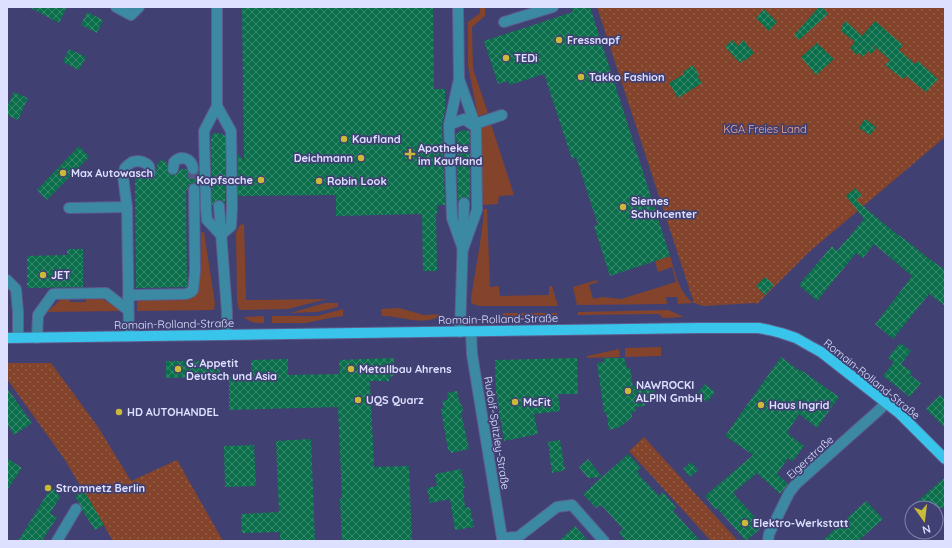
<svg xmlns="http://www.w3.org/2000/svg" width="952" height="548" viewBox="0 0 952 548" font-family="Quicksand,sans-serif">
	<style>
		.grass { fill: #83442b }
		.park { fill: url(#park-dots) }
		.building { fill: url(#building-cross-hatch) }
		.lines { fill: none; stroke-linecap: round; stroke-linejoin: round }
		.minor-tunnel { stroke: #585888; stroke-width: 10; stroke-dasharray: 10 5; stroke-linecap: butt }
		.minor-casing { stroke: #5c5d8c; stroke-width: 12 }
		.major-casing { stroke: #5c5d8c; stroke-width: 12 }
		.minor { stroke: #3b89a2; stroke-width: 10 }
		.major { stroke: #39c4ec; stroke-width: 10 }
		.poi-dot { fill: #caba39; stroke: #404073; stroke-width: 1.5 }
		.labels { text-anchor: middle; stroke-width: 3.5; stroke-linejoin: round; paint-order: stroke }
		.poi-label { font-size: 11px; font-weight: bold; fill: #dee0ff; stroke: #404073; text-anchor: start }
		.park-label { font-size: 11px; fill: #f3aa8f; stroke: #404073 }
		.street-label { font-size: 11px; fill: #dee0ff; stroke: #404073 }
	</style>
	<defs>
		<pattern id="park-dots" width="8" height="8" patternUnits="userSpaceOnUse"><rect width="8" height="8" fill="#83442b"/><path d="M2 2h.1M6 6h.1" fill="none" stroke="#945f4b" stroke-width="1.8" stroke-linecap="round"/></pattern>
		<pattern id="building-cross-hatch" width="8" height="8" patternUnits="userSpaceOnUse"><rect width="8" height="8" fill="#0c6f4b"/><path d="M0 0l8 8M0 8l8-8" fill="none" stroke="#3b8a6f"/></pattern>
	</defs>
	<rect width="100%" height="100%" fill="#404073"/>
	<g class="grass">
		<path d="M480 7H485V16L472 27 473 69 488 113 478 116 468 66V22L480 13Z"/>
		<path d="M491 124 514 195 499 196 498 204 481 205 480 127Z"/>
		<path d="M484 209H487L490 287 499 286 500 296 549 295V286H552L558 306H479L471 303V299C475 269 482 239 484 209Z"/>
		<path d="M244 224 246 300 327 299 288 309 239 310 237 300 236 232 240 225Z"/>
		<path d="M201 232H204L215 304 214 310 137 311V303L138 300 189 297 197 284 201 272Z"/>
		<path d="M670 256C676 275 678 290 693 303L678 304 677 297H666L667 304 577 305 573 287 597 280 598 282 589 285 593 299 603 297 621 299 676 282 672 267 658 272 655 261Z"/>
		<path d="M61 299H70V302H86V299H102L119 309V311L47 312Z"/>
		<path d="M325 303H338V307L317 312 290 313Z"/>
		<path d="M399 308 424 315 441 314C428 328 399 315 382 316L381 309Z"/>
		<path d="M343 309V316L329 318 306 323H272V316H317Z"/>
		<path d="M668 310 684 317 663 318 659 314 578 315V312Z"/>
		<path d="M503 313H557V315L516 316 512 320H503Z"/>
		<path d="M264 316V323C256 323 250 323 244 317Z"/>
		<path d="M661 347V356L625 357V348Z"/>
		<path d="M619 349 620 357 587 358V356Z"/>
	</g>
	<g class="park">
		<path d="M597 7H945V137L809 252 757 304 755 303 703 306 694 303Z"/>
		<path d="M7 363H51L98 427 131 481 177 460 223 541H113L65 460 7 379Z"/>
		<path d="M644 437 738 541H711L629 451Z"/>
	</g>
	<g class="building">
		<path d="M29 7H67L59 23Z"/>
		<path d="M242 7H433L434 89H445V111L442 125 445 205H437V214H436L437 271H423L422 214 336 216V195L238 196V154L244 161Z"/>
		<path d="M571 7H590L670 256 610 276 594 226 598 225 576 157 572 159 544 74 510 85 508 81 498 84 484 41 573 12Z"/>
		<path d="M819 7H822L828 14 799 40 794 35Z"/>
		<path d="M764 9 777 22 769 31 756 18Z"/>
		<path d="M87 12 103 20 97 33 81 25Z"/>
		<path d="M846 21 862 36 875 21 903 45 899 50 915 64 918 61 938 79 926 92 906 76 903 79 885 65 890 60 873 45V46L876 49 871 54 868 51 863 57 859 53 857 55 850 48 855 42 841 31V27Z"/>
		<path d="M732 40 738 46 743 40 754 53 745 61 744 59 740 63 725 47Z"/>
		<path d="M817 43 834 59 816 75 801 57Z"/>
		<path d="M69 49 86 57 79 70 63 62Z"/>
		<path d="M693 65 699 75 697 76 702 83 678 98 669 83 684 74 683 72Z"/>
		<path d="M14 92 28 98 18 120 7 115V108Z"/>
		<path d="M865 119 876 127 870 135 859 128Z"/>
		<path d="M463 130 470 131V203L468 198 465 197 461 198 458 201 456 134Z"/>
		<path d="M215 133 222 134 225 136V205L224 202 219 200 215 201 212 206 211 137 212 135Z"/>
		<path d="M79 146 89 157 47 200 37 190Z"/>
		<path d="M162 160 166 162 167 165V172L172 175H175L178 173 180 169H186L188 173 191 175H195L199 172V185L194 183H191L188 186V190H186L187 287 136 288 135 173H143L145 177 147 179H151L154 178 156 175 157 164 160 161Z"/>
		<path d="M855 188 862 195 856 200 894 232 907 241 928 258 945 270V306L929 294 893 339 875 324 894 300 912 276 874 244 863 258 856 253 817 301 799 285 832 246 837 251 864 219 846 196Z"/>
		<path d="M67 249H83V287L27 288V256L67 255Z"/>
		<path d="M765 277 774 285 765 295 756 286Z"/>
		<path d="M900 343 911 351 901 364 912 372 910 375 921 383 910 397 883 376 894 362 888 358Z"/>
		<path d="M781 357 800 371 801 370 839 397 817 428 799 414 787 433 804 446 793 461 788 458 777 474 788 484 780 494 757 473 733 493 763 526 746 541 717 508 715 509 705 496 753 455 725 436Z"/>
		<path d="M394 358V376L389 377V381H370L374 467 409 466 412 541H342L340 499 342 498 338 407 229 410V377L251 376V360L288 359V375L340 374 339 360Z"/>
		<path d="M577 358 578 394H558L560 411 534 414 538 434 504 441 496 393 495 360Z"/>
		<path d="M604 358H624L627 368H630L633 387 653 384 655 395 644 406 635 407 636 411 632 412V417L620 427 609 430 606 412H604L597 363 604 362Z"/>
		<path d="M166 361H220V377L166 378Z"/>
		<path d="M705 384 715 392 707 402 697 394Z"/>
		<path d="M7 388 32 423 14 435 7 424Z"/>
		<path d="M457 391 460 404 462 405 463 411 461 413 469 449 451 453 450 450H448L441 409 444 408 442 401 448 400 447 393Z"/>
		<path d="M940 395 945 400V428L926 409Z"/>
		<path d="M311 439 315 541H280V532L242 533 241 514 279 512 276 441Z"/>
		<path d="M560 440 565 470 552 473 548 442Z"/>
		<path d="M254 445 256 486 225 487 224 446Z"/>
		<path d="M628 454 641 468 637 471 639 473 638 474 659 496 663 492 676 507 673 511 700 541H626L619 533 623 529 602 506V507L600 505 596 508 583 494Z"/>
		<path d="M7 458 22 468 7 490Z"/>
		<path d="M588 459 602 477 588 478 579 467Z"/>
		<path d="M691 462 698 470 690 477 683 469Z"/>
		<path d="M461 469 465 488H463L465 508 470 507 474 527 455 530 450 499 430 503 427 488 437 486 435 474Z"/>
		<path d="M945 477V508H910Z"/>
		<path d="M52 486 54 490 55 489 60 497 50 514 57 517 42 541H18Z"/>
		<path d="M84 491 104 525 95 530 82 510 81 506 79 503 75 496Z"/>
		<path d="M866 501 883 519 858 541H822Z"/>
		<path d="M575 526 588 541H559Z"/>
	</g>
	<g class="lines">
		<path class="minor-tunnel" d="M193 169 194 189"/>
		<g class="minor-casing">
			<g id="minor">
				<path d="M116 7 131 15 139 7"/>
				<path d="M458 7 459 79 449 125 452 218 463 249"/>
				<path d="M504 22 553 7"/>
				<path d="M459 79 476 127 477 210 463 249"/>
				<path d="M217 106 231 131 232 208 231 226 221 235 207 220 206 209 204 131 217 106V7"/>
				<path d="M475 124 502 115"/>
				<path d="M449 125 464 119 476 127"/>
				<path d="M173 169 174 162C181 155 192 158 193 169"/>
				<path d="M219 206 227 312V335"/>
				<path d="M69 208 127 207"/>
				<path d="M7 280 16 289 18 312V338"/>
				<path d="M128 297 135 295 186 294 191 292 193 290 195 271 194 189"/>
				<path d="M471 331 472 354 502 538 518 537 557 507 572 505 604 541"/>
				<path d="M460 332 464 203"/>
				<path d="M129 336 127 207 123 176 125 168 128 165 132 162 138 161 143 162 147 164 149 166 150 173"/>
				<path d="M37 338 38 315 53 294 106 293 128 310"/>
				<path d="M57 541 76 509"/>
				<path d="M768 541 769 534 789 493 796 484 878 411 886 403"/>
			</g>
		</g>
		<g class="major-casing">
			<path id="major" d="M7 338 698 328H759L769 330 781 333 796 338 810 346 821 352 899 413 945 459"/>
		</g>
		<use href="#minor" class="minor"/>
		<use href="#major" class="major"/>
	</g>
	<g class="poi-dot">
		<circle cx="559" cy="40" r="4"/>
		<circle cx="506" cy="58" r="4"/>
		<circle cx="581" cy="77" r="4"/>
		<circle cx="344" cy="139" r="4"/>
		<path d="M408 148h4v4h4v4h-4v4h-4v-4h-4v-4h4z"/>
		<circle cx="361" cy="158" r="4"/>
		<circle cx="63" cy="173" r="4"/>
		<circle cx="261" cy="180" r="4"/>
		<circle cx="319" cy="181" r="4"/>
		<circle cx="623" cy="207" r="4"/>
		<circle cx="43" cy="275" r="4"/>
		<circle cx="178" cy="369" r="4"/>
		<circle cx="351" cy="369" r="4"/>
		<circle cx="628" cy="391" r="4"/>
		<circle cx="358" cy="400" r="4"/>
		<circle cx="515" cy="402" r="4"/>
		<circle cx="761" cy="405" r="4"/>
		<circle cx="119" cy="412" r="4"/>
		<circle cx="48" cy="488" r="4"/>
		<circle cx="745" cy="523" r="4"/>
	</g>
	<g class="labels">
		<g class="poi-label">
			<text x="567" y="44">Fressnapf</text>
			<text x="514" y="62">TEDi</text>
			<text x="589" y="81">Takko Fashion</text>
			<text x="352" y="143">Kaufland</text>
			<text x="418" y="152">Apotheke<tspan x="418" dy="13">im Kaufland</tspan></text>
			<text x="353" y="162" text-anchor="end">Deichmann</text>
			<text x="71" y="177">Max Autowasch</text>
			<text x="253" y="184" text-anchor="end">Kopfsache</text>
			<text x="327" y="185">Robin Look</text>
			<text x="631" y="205">Siemes<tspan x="631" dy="13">Schuhcenter</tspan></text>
			<text x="51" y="279">JET</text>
			<text x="186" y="367">G. Appetit<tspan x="186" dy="13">Deutsch und Asia</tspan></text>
			<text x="359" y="373">Metallbau Ahrens</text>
			<text x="636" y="389">NAWROCKI<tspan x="636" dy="13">ALPIN GmbH</tspan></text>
			<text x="366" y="404">UQS Quarz</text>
			<text x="523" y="406">McFit</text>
			<text x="769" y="409">Haus Ingrid</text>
			<text x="127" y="416">HD AUTOHANDEL</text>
			<text x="56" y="492">Stromnetz Berlin</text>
			<text x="753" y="527">Elektro-Werkstatt</text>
		</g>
		<g class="park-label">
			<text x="765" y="133">KGA Freies Land</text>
		</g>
		<g class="street-label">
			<text transform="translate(498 319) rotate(-1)" y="4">Romain-Rolland-Straße</text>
			<text transform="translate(174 324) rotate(-1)" y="4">Romain-Rolland-Straße</text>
			<text transform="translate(872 379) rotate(39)" y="4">Romain-Rolland-Straße</text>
			<text transform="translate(497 433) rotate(81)" y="4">Rudolf-Spitzley-Straße</text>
			<text transform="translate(810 457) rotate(-42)" y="4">Eigerstraße</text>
		</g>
	</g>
	<rect width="952" height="548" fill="none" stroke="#dee0ff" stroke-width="16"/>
	<g transform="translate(924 520) rotate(166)"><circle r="19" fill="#404073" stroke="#7f80ab"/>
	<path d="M0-3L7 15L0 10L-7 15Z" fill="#caba39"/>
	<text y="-6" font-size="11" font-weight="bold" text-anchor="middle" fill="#dee0ff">N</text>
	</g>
</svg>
